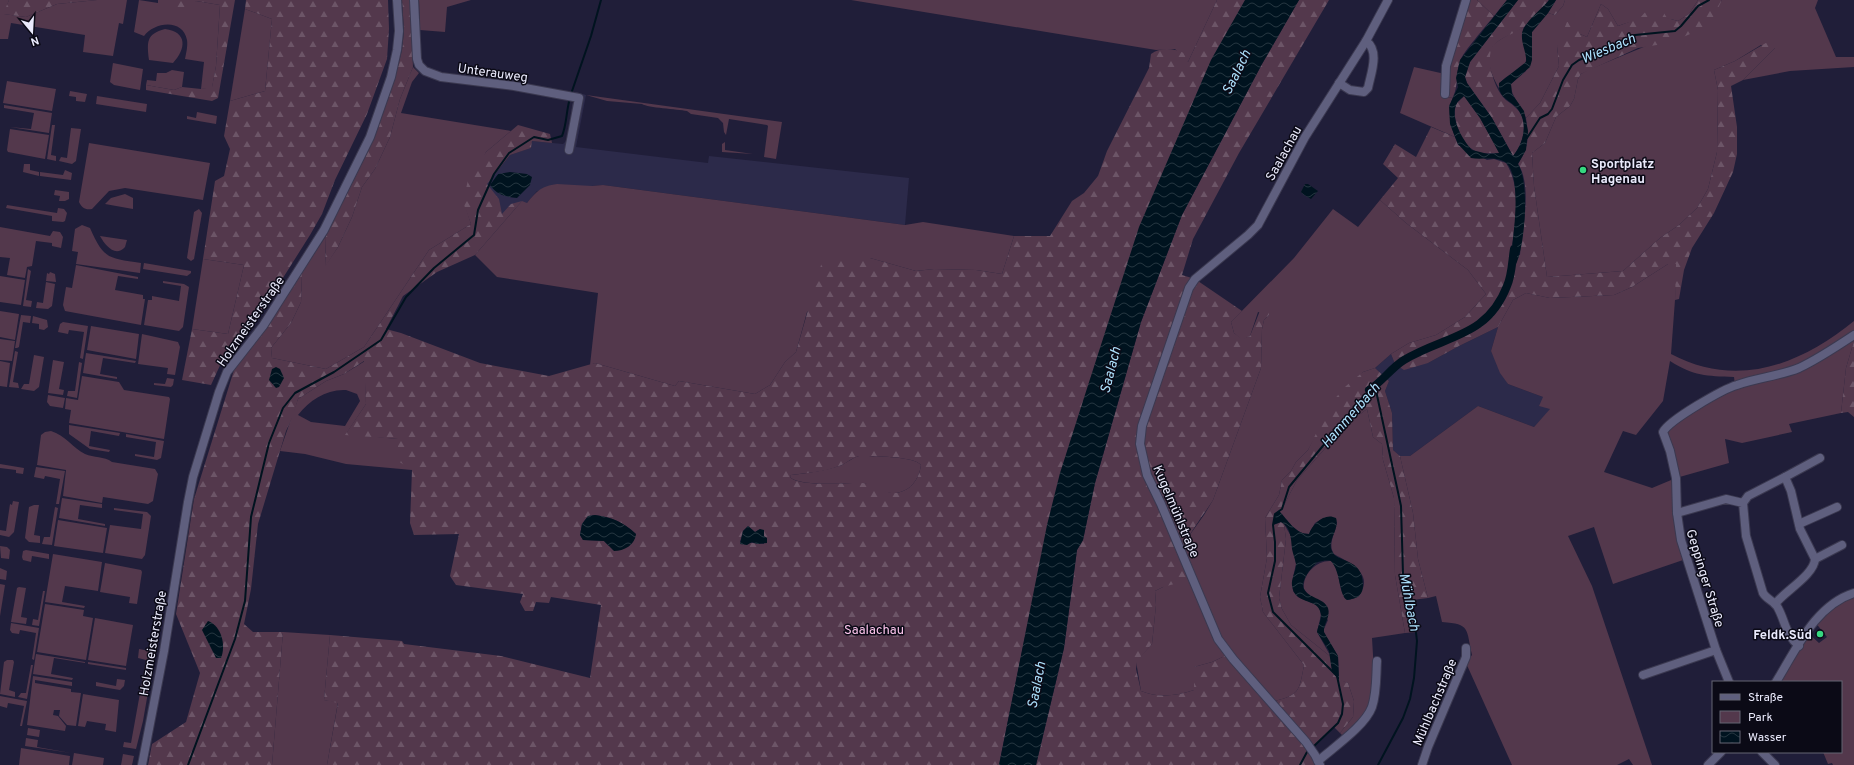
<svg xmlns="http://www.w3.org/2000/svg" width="1854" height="765" viewBox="0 0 1854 765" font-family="Overpass,sans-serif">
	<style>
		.built { fill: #2c2a4a }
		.green { fill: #53384c; fill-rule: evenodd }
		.forest { fill: url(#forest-firs); fill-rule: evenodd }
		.water { fill: url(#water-waves); fill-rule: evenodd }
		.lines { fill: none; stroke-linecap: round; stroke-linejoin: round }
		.stream { stroke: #00131f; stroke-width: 2 }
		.canal { stroke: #00131f; stroke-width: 8 }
		.minor-casing { stroke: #3b3950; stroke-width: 10 }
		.minor { stroke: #5f5f7e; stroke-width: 8 }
		.poi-dot { fill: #36d880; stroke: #0b0a16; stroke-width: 1.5 }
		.labels { text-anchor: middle; stroke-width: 3; stroke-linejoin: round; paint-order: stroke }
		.street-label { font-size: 13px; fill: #eaeafc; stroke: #0b0a16 }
		.poi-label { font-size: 13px; font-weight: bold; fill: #eaeafc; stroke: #0b0a16; text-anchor: start }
		.park-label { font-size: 13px; fill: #fdc5ed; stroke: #0b0a16 }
		.water-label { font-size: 14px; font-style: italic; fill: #ade1fd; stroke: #0b0a16 }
	</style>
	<defs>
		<pattern id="forest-firs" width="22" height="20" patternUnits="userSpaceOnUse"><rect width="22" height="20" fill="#53384c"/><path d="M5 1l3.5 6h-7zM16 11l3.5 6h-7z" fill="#6c5567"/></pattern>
		<pattern id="water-waves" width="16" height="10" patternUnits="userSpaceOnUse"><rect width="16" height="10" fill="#00131f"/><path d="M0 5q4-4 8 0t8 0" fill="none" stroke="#253640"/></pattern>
	</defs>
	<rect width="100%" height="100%" fill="#201e39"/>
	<g class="built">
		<path d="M576 92 586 95 576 147 708 163 709 156 909 178 905 225 603 185 537 191 527 203 502 215 487 184 510 155 531 148 532 141 563 144 569 138 572 105Z"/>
		<path d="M1498 327 1491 351 1508 384 1543 397 1551 409 1534 427 1478 406 1410 456H1400L1393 450 1392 413 1385 391 1389 381 1375 368 1391 354 1395 364 1428 363 1459 346Z"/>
	</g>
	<g class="green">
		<path d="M0 0H9L4 14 26 17 57 4 97 0H127L123 24 119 23 113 56 83 52 85 35 11 23 8 39H0Z"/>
		<path d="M139 0 158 3V0H173V9L196 1 220 5 216 66 212 88 201 89 204 62 185 59C186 54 188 46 187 40 183 18 154 22 144 36L134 32Z"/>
		<path d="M419 0H471L447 7 445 32 420 30Z"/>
		<path d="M851 0H1217L1188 62 1175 49 1156 50Z"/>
		<path d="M1477 0H1507L1494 16Z"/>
		<path d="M1565 0H1698L1689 14 1678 21C1656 15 1638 19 1618 26L1608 9 1601 4 1587 37 1580 34 1557 46 1559 66 1540 103 1526 118C1522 106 1510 96 1511 84L1526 71 1532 32 1548 13 1555 15 1563 6Z"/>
		<path d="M1722 0H1818L1815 8 1836 57H1854V67L1790 71 1743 80 1775 48 1761 45 1735 61 1714 70 1718 90 1717 152 1708 189 1697 208 1679 225 1660 238 1623 271 1547 277 1534 186 1532 153 1545 143 1556 117 1570 106 1574 99 1578 79 1581 74 1588 70 1646 46 1717 8Z"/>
		<path d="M245 9 272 19 265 91 230 101Z"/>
		<path d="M1524 27C1519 39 1530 54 1525 63 1519 74 1500 75 1499 88 1492 77 1484 57 1493 45 1499 39 1516 31 1524 27Z"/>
		<path d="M165 29C188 32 186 49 173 63L149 60C147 42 146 34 165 29Z"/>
		<path d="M113 63 143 69 140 90 114 85 110 82Z"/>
		<path d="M413 67 419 73 412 82 401 113 511 131 486 152 464 202 471 224 429 250 364 347 326 369 272 358 271 348 291 323 301 302 302 272 326 236 325 266 338 247 352 217 362 187 375 169 390 137 400 99Z"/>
		<path d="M1414 67 1445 74 1446 98 1453 97C1447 111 1450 123 1455 137L1400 113Z"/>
		<path d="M172 70 184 72 182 87 174 90 146 85 147 80 156 81 157 73H166Z"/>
		<path d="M7 81 56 89 52 111 3 103Z"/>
		<path d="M70 91 87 94 85 102 76 101V97L69 96Z"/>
		<path d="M586 95 782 122 776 159 764 157 768 126 767 125 729 119 726 135 724 132 723 123 718 118 691 114 687 111C677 109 648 108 642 104L607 101Z"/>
		<path d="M97 96 147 104 146 112 96 104Z"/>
		<path d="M4 105 52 113 49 133 10 127 31 129 34 113 4 108Z"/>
		<path d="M197 112 217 116 216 124 187 119V116L196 118Z"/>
		<path d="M52 125H55L51 155 56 156V161L47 159Z"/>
		<path d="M71 128 81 129 76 161 72 164 59 161 61 157 67 158Z"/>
		<path d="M10 129 49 135 45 159 8 152 7 150Z"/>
		<path d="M725 142V150L753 154 722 152V144Z"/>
		<path d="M89 143 210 163 203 200 125 188 109 191 92 209C85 210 82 208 79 202Z"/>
		<path d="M24 164H30V170L39 172V176L23 172Z"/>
		<path d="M65 170 72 173 71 180 40 176V172L63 175Z"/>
		<path d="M557 184 592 186 603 185 905 225 923 222 1014 236 1002 274 976 270 934 269 916 271 870 258 807 312 796 352 785 362 770 385 755 394 679 381 675 386 595 363 590 365 598 293 497 277 475 255 522 201 527 203C537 191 541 186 557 184Z"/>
		<path d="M55 190 69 192V199L65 201H59L60 196 54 195Z"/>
		<path d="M125 194 133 198V209L105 204 111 198Z"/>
		<path d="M1380 200 1406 223 1468 270 1486 294 1465 317 1436 335 1409 343 1391 354 1375 368 1363 372 1318 432 1308 450 1296 462 1291 471 1282 480 1279 495 1265 518 1267 558 1260 597 1263 612 1304 665C1299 693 1299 695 1271 702L1229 654 1212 662 1194 667V690C1177 696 1158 698 1141 691L1136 661 1152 644 1156 605 1155 591 1163 587 1181 551 1184 543 1204 515 1213 500 1261 368 1262 329 1264 320 1269 315 1258 312 1250 336 1242 340 1234 333 1231 322 1294 258 1333 209 1358 227Z"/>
		<path d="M7 205 57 213 58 208 64 209 67 213 65 221 63 222 52 221V216L6 208Z"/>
		<path d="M199 209 202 213 194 259 191 261 187 258 194 212Z"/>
		<path d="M82 225 90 228C104 260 109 258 141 263L140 273 76 264 78 252 72 251 75 229Z"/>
		<path d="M0 227 50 236 53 231 60 232 63 237 61 248 52 246V243L36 241 32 266 27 267 25 278 7 275 10 258 0 257Z"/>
		<path d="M100 236 127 240 125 247C115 258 105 245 100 236Z"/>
		<path d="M203 259 244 265 228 334 192 329Z"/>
		<path d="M144 263 191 271V273L187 276 143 269Z"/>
		<path d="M1668 264H1676L1677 273 1671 354C1737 389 1800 365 1854 321V341L1846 368 1841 413 1789 424 1792 432 1742 443 1725 439 1729 463 1676 478 1686 559 1613 584 1594 527 1568 536 1592 586 1652 765H1633L1629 759 1617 765H1512L1466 663 1472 655C1466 629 1471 624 1442 622L1436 596 1428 598 1418 559 1413 513 1400 456H1410L1478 406 1534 427 1550 409 1539 406 1543 397 1508 384 1500 373 1491 351 1498 327 1513 300 1526 293 1550 298 1614 295 1632 287ZM1670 361C1694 376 1706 376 1734 377L1735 385 1663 432 1676 478 1652 488 1604 472 1623 431 1636 435 1663 401Z"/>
		<path d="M76 265 138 277V279L118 276 115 290 143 295V299H145L141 325 65 311 63 305 66 287 72 288Z"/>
		<path d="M28 269 31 271 26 300 32 301 31 307 23 306Z"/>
		<path d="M50 272 55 274 56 282 46 281 47 273 49 274Z"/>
		<path d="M0 276 25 280 21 305 0 302Z"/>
		<path d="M163 281 184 284 189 287 183 327 179 331 144 325 148 300H152V296L179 301 181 286 163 283Z"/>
		<path d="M46 282 55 284 52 306 48 309 36 308 37 302 43 303Z"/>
		<path d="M0 311 19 314 15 340 0 337Z"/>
		<path d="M21 315 31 316 30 323 23 322 19 347 17 348H15Z"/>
		<path d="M33 316 47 320 48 327 44 330 39 329V324L32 323Z"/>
		<path d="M63 322 88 326 83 359 80 358 84 332 69 330 68 334 58 332 60 324Z"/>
		<path d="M91 326 139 334 136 359 87 350Z"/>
		<path d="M142 334 178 342 180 347 175 375 167 374 168 368 138 364Z"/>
		<path d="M0 339 15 341 12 361 0 360Z"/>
		<path d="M15 351 18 352 13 382 18 383 19 388 9 387Z"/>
		<path d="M86 353 136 361 135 363 103 358 100 374 117 377V379L83 373Z"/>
		<path d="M34 355 44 357 39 387 34 391 21 389 24 384H29Z"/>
		<path d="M53 360 64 362 59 389 64 390 63 395 48 393Z"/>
		<path d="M0 361 10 363 7 387 0 386Z"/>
		<path d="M365 361 366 404 346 434 398 439 412 470 346 464 305 454 280 451 298 399 326 381 344 374ZM346 390 357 394 360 401 345 426 311 422 298 415C310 400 326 389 346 390Z"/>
		<path d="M79 362 82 363 77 398 67 396 68 391H75Z"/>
		<path d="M82 376 119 382 124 390 169 397 170 399 164 439 69 423 71 410 65 409 66 398 78 400Z"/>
		<path d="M167 378 174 379 173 385 171 387 154 385V383L165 384Z"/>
		<path d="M48 395 65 398 63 408 50 406 47 402Z"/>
		<path d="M1367 409 1373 437 1382 444 1383 460 1394 498 1395 575 1405 633 1372 638 1375 689 1372 708 1345 738 1340 733 1353 717 1354 701 1348 683 1339 680 1338 656 1324 633V629L1328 620 1304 589C1302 574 1317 560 1331 561 1339 569 1338 578 1341 589 1342 593 1345 597 1347 600 1360 598 1370 584 1360 572 1355 565 1341 558 1334 554 1327 544 1336 532 1337 522L1322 519 1315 523 1309 534C1295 534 1288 520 1279 511L1282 509 1297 480 1347 424Z"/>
		<path d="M69 425 120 433 119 436 91 431 89 446 110 450 109 452 90 449 69 434Z"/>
		<path d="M51 431C65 435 73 448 85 454 94 458 104 456 112 462L155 469 158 474 153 501 148 504 103 497 102 503 63 496 66 470 37 465 41 435 45 432Z"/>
		<path d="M126 434 164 441 161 458 157 460 135 456V454L154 457 156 442 126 437Z"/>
		<path d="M859 456C871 456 914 456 921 465 919 479 911 491 896 493 884 495 873 483 861 483 846 483 800 487 790 477L791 475C808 473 826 471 842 465 848 462 852 458 859 456Z"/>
		<path d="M0 464 24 468 23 474 16 473V470L0 468Z"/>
		<path d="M36 467 65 471 59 504H56L60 479 45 476 44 479 34 477Z"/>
		<path d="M62 498 102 504V508L80 505 78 519 105 524V526L59 518Z"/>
		<path d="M13 501 19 502 14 532 9 537 0 535V530L6 531 10 504 12 505Z"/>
		<path d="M34 505H39L34 535 40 536V543L29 542 25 538 29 507Z"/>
		<path d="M55 507 58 508 52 545 42 544 44 537H50Z"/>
		<path d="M114 508 147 512 151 516 145 555 142 559 105 553 110 525 141 529 143 514 114 510Z"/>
		<path d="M58 520 107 528 103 553 54 546Z"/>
		<path d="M1284 524 1292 538 1296 564 1293 577V591L1298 597 1317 605 1320 610 1321 615 1317 632 1331 657 1291 625 1282 609 1279 598 1286 539Z"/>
		<path d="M0 546 7 547 10 550 9 559 1 558Z"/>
		<path d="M26 550 49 554V559L32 556 31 562 23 560 22 557 23 551Z"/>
		<path d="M53 554 102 562 98 591 65 586 62 602 85 606 84 608 45 602Z"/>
		<path d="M105 563 141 570 142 572 137 604 129 603 130 597 100 592Z"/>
		<path d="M0 568 7 571 6 580 0 579Z"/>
		<path d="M0 584 5 585 0 616Z"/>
		<path d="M19 587 26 588 21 617 27 618 26 624 11 622 17 588Z"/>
		<path d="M43 591H45L39 626 32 625 33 619 38 620Z"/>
		<path d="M1854 596V765H1833L1832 763 1828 764 1823 752H1841V682H1784L1780 677 1808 633 1819 643 1827 637 1815 622 1824 611Z"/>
		<path d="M45 604 84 610 83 616 93 618 86 660 37 652Z"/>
		<path d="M95 618 133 625 126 666 88 660Z"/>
		<path d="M11 623 39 628 34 660 32 659 36 633 20 630 19 634 12 633 10 630Z"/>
		<path d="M283 632 330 635 324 700 338 702 327 765H272Z"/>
		<path d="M139 649 155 652 143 721 136 749 123 747 124 742 131 743 146 660 138 658Z"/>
		<path d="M36 654 85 662V663L54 658 51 674 73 678 72 680 33 674Z"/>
		<path d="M7 660H13L14 662 9 690 15 692V697L0 694 4 662Z"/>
		<path d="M88 662 126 668V670L88 664Z"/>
		<path d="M31 665H33L27 699 18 697 21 693H26Z"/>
		<path d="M33 676 72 682V686L35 680V683L71 689V692L81 693 76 726 67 725 59 716 60 710H54L53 715 58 716 66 726 65 731 27 725Z"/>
		<path d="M117 679 125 680 124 686 120 690 96 686V682L116 686Z"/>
		<path d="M83 694 119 700 116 732 105 730 106 724 87 721 85 727 78 726Z"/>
		<path d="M0 696 27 701 22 726H20L24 706 8 703 7 708 0 706Z"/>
		<path d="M28 728 40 730 39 737 27 735Z"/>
		<path d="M26 738 38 740 37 747 71 753 25 746Z"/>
		<path d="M21 748 70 756 69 765H19Z"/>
		<path d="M74 753 104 758 103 765H72Z"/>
		<path d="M123 754 134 756 132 765H121Z"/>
	</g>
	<g class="forest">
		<path d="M9 0H97L57 4 26 17 3 14Z"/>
		<path d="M173 0H235L218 98 212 101 146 90V85L174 90 182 87 201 89 212 87 216 66 220 5 196 1 186 13 173 9Z"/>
		<path d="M246 0H388L389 29 387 59 367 114 335 180 322 214 310 235 264 308 222 361 211 385 182 380 192 329 228 334 244 265 203 259 215 181 224 176 230 149 224 136 230 101 265 91 272 19 245 9Z"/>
		<path d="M402 0H410L413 67 400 99 390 137 375 169 362 187 352 217 338 247 325 267 326 236 374 138 395 78 402 50 404 31Z"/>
		<path d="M1217 0H1247L1028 622 999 765H327L338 703 324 700 330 635 402 641 404 644 501 656 590 678 601 605 551 597 549 603 536 602 533 611H525L520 602 523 594 456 585 450 576 459 534 414 535 410 523 412 470 398 461V439L345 435 366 404 364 361 344 374 326 381 298 399 293 416 286 431 258 524 251 589 244 624 253 632H283L272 765H148L152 744 186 722 200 673 176 614 194 499 234 370 302 272 301 302 291 323 271 348 272 358 326 369 364 347 429 250 471 224 463 202 468 180 486 152 518 125 550 134 552 143 532 141 531 148 510 155 487 184 499 199 502 214 511 204 522 201 475 255 437 272 403 296 386 329 401 333 480 363 549 376 595 363 675 386 679 381 755 394 770 385 785 362 796 352 823 258H870L916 271 934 269 976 270 1002 274 1014 236H1050L1072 201 1084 193 1098 176 1107 151 1149 68 1151 54C1160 47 1173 48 1184 53L1188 62ZM859 456C871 456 914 456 921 465 919 479 911 491 896 493 888 494 880 488 873 485 868 483 863 483 858 483 844 483 799 487 790 477L791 475C807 473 824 472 839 466 846 464 851 458 859 456ZM595 515C611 517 623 522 636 534L632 543 609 546 604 541 583 540 580 535 582 524 588 516ZM748 526 755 532 760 529 764 536V544L740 542 743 531Z"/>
		<path d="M1299 0H1329L1239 153 1193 239 1182 275 1195 279 1242 311 1231 322 1234 333 1242 339 1250 336 1261 308H1269V315L1264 320 1262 329 1261 368 1213 500C1207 510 1183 542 1182 550 1181 558 1190 571 1193 579L1163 587 1155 591 1156 605 1152 644 1137 661 1136 669 1141 691C1158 698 1177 696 1194 690V667L1212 662 1229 654 1271 702C1299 695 1299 693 1304 665L1263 612 1260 597 1267 558 1265 518 1279 495 1282 480 1291 471 1296 462 1308 450 1331 403 1346 386 1363 372 1375 368 1389 381 1385 391 1392 413 1393 450 1400 456 1413 513 1418 559 1428 598 1412 600 1417 632 1405 633 1395 575 1394 498 1383 460 1382 444 1373 437 1367 409 1347 424 1297 480 1282 509 1275 514 1273 525 1281 522 1284 524 1286 539 1279 598 1282 609 1291 625 1331 657C1332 671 1334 678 1348 683L1354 701 1353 717 1340 733 1334 727 1308 752 1315 755 1320 765H1036L1064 648 1077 550 1083 540 1095 483 1141 322 1182 215 1262 64Z"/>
		<path d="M1466 0H1477L1494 16C1486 26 1463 52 1460 61 1455 75 1459 84 1453 97L1446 98 1445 74Z"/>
		<path d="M1518 0H1549C1542 10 1533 19 1524 27 1516 33 1499 38 1493 46 1485 58 1494 87 1503 97 1506 101 1511 103 1515 107 1530 120 1524 143 1513 156L1492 118 1467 83 1465 77 1470 62Z"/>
		<path d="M1556 0H1565L1563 6 1555 15 1548 13Z"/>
		<path d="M1698 0H1722L1709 26 1669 43 1638 48 1581 74 1578 79 1574 99 1570 106 1556 117 1545 143 1532 153 1534 186 1547 277 1623 271 1660 238 1679 225 1697 208 1708 189 1717 152 1718 90 1714 70 1735 61 1771 40 1775 43V48L1743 80 1731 86 1737 127V154L1733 172 1714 213 1692 248 1684 270 1679 299 1675 300 1676 264H1668L1632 287 1614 295 1550 298 1526 293 1513 300 1498 327 1459 346 1428 363 1404 370 1395 364 1391 354 1409 343 1436 335 1465 317 1486 294 1468 270 1406 223 1380 200 1398 178 1383 164 1395 144 1416 157 1431 127 1455 137 1458 145 1487 160 1494 159 1506 163C1523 190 1514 226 1511 256L1520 255C1522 230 1533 186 1518 164 1529 147 1529 138 1526 118L1540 103 1559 66 1557 46 1567 22H1576L1580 34 1587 37 1601 4 1608 9 1618 26 1640 18 1648 9 1662 10 1667 18 1678 21 1689 14Z"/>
		<path d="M1464 96 1480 118 1500 153C1491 153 1480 155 1472 149 1461 142 1450 115 1457 103 1459 101 1462 98 1464 96Z"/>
		<path d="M1854 341V417L1848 412 1841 413 1846 368Z"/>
	</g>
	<g class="water">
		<path d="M1245 0H1299L1262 64 1182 215 1141 322 1095 483 1083 540 1077 550 1064 648 1036 765H999L1047 525 1060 473 1090 379 1139 227 1211 60Z"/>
		<path d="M1507 0H1518L1470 62 1465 77 1467 83 1492 118 1513 156C1524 143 1529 121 1516 107 1508 99 1498 97 1499 83L1526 62C1527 53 1521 44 1522 34 1522 24 1542 9 1549 0H1556L1548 13 1532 32V60L1530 67 1511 84 1512 94 1524 111 1528 131 1526 150 1518 164C1530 182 1525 246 1516 264L1511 256C1513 237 1523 175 1505 162 1496 156 1481 160 1471 158L1458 144 1455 137 1450 124 1449 106 1458 87 1456 78 1460 60ZM1464 96 1480 118 1499 153 1488 154 1472 150C1463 141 1449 117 1457 103 1458 101 1462 98 1464 96Z"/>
		<path d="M510 172 527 174 532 177 530 185 517 198C506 197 497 195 490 185L498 174Z"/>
		<path d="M1305 184H1308L1318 191 1311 199 1304 195 1301 192Z"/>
		<path d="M276 367 280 369 284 378 279 387 276 388 269 380 272 369Z"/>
		<path d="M1279 511C1288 520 1295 534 1309 534 1312 524 1325 512 1336 518 1340 529 1327 540 1332 551 1336 563 1363 557 1363 585 1363 589 1362 593 1359 596 1355 599 1352 599 1347 600 1339 596 1341 572 1331 561 1327 560 1322 561 1318 562 1312 566 1300 581 1304 589 1308 598 1324 598 1328 608 1331 617 1323 624 1324 632L1338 656 1339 680 1332 672 1329 651 1317 632C1318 625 1323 618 1320 611 1316 598 1295 605 1292 586 1291 578 1296 572 1296 564 1295 559 1293 554 1292 549 1291 539 1291 527 1281 522L1273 525 1275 514Z"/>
		<path d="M595 515C612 517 623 522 636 534 635 545 624 551 614 551L604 541 583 540 580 535 582 524 588 516Z"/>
		<path d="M748 526 755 532 760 529 764 530V536L767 538V543L757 544 752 542 747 545 740 544 743 531Z"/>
		<path d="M208 621C222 626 226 646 221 658H216L202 630Z"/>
	</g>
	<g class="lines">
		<g class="stream">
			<path d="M571 94 591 36 601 0"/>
			<path d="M1527 138 1540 118 1548 114 1552 109 1563 80 1572 65 1579 60 1610 48 1635 35 1675 31 1681 26 1698 6 1709 0"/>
			<path d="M1375 386 1401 506 1403 574 1412 600 1417 641 1414 678 1410 699 1403 718 1378 765"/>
			<path d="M1314 746 1338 723 1342 714 1343 704 1337 676 1273 612 1268 593 1275 561V542L1273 525 1275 514 1282 509 1289 487 1369 390"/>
			<path d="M188 765 235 639 245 601 251 517 269 443 283 408 295 393 334 372 381 340 406 297 434 268 474 235 478 210 494 174 509 153 534 137 548 140 562 136C567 124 566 111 570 98"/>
			<path d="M1300 765 1307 752"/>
		</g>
		<path class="canal" d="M1369 390C1382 382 1391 368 1404 360 1445 335 1487 338 1507 286 1512 275 1512 261 1514 249"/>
		<g class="minor-casing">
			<g id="minor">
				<path d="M414 0 417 59 419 65 425 71 441 77 514 86 579 98 569 150"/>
				<path d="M1339 83 1350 90 1364 92 1368 88C1371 73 1380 51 1366 41"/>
				<path d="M1445 94 1446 66 1466 0"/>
				<path d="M1785 477 1820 458"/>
				<path d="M1743 503 1748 496 1785 477 1791 491 1800 529 1815 559C1814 575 1785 591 1775 604"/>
				<path d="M1677 513 1726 499 1743 503 1746 536 1763 593C1767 600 1775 601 1778 608 1786 623 1785 634 1799 646"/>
				<path d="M1799 524 1837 507"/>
				<path d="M1815 559 1842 545"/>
				<path d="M1643 675 1716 650"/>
				<path d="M1729 682 1716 650 1681 540 1677 513 1676 478 1670 451 1663 432C1669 420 1723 389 1737 385 1757 378 1779 376 1799 368 1818 359 1836 347 1854 335"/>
				<path d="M1776 682C1796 650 1815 605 1854 593"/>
				<path d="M1762 752 1775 765"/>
				<path d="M1318 761C1334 747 1365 726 1372 707 1377 692 1376 676 1377 661"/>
				<path d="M142 765 164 651 188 502 193 477 219 392 227 372 263 326 324 230 370 137 391 77 397 50 399 31 397 0"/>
				<path d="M1320 765 1315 755 1306 742 1233 659 1218 639 1161 504 1147 475 1140 444 1142 426 1189 288 1195 279 1248 235 1258 225 1305 137 1366 41 1388 0"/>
				<path d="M1422 765 1428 747 1466 657V648"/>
				<path d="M1708 765 1721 752"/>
			</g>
		</g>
		<use href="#minor" class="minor"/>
	</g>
	<g class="poi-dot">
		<circle cx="1583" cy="170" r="4"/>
		<circle cx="1820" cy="634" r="4"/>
	</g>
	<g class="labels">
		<g class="street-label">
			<text transform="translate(493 72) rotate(8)" y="5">Unterauweg</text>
			<text transform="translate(1283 153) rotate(-61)" y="5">Saalachau</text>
			<text transform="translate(250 321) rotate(-55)" y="5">Holzmeisterstraße</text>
			<text transform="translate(1177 511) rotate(67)" y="5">Kugelmühlstraße</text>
			<text transform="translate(1706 578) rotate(73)" y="5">Geppinger Straße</text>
			<text transform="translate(152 643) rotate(-80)" y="5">Holzmeisterstraße</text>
			<text transform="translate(1434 702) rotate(-67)" y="5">Mühlbachstraße</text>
		</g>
		<g class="poi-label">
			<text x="1591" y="168">Sportplatz<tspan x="1591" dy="15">Hagenau</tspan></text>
			<text x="1812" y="639" text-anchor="end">Feldk.Süd</text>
		</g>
		<g class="park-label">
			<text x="874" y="634">Saalachau</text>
		</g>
		<g class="water-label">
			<text transform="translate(1608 48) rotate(-23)" y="5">Wiesbach</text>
			<text transform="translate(1236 72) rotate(-64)" y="5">Saalach</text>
			<text transform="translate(1110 370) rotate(-76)" y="5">Saalach</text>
			<text transform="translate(1350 415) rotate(-49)" y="5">Hammerbach</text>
			<text transform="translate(1410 602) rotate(79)" y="5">Mühlbach</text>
			<text transform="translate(1036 685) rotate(-79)" y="5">Saalach</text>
		</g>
	</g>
	<rect x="1712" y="681" width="130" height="72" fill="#0b0a16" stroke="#646472"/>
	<rect x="1720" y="694" width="20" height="6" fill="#5f5f7e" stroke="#646472"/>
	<text x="1748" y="701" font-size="12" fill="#eaeafc">Straße</text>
	<rect x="1720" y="711" width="20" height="12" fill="#53384c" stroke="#646472"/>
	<text x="1748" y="721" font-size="12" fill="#eaeafc">Park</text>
	<rect x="1720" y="731" width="20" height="12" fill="url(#water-waves)" stroke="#646472"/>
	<text x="1748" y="741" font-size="12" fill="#eaeafc">Wasser</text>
	<g transform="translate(32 32) rotate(162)" stroke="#0b0a16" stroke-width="3" paint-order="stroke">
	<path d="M0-3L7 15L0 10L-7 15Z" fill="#eaeafc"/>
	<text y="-6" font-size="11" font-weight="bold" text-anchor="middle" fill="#eaeafc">N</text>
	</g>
</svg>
